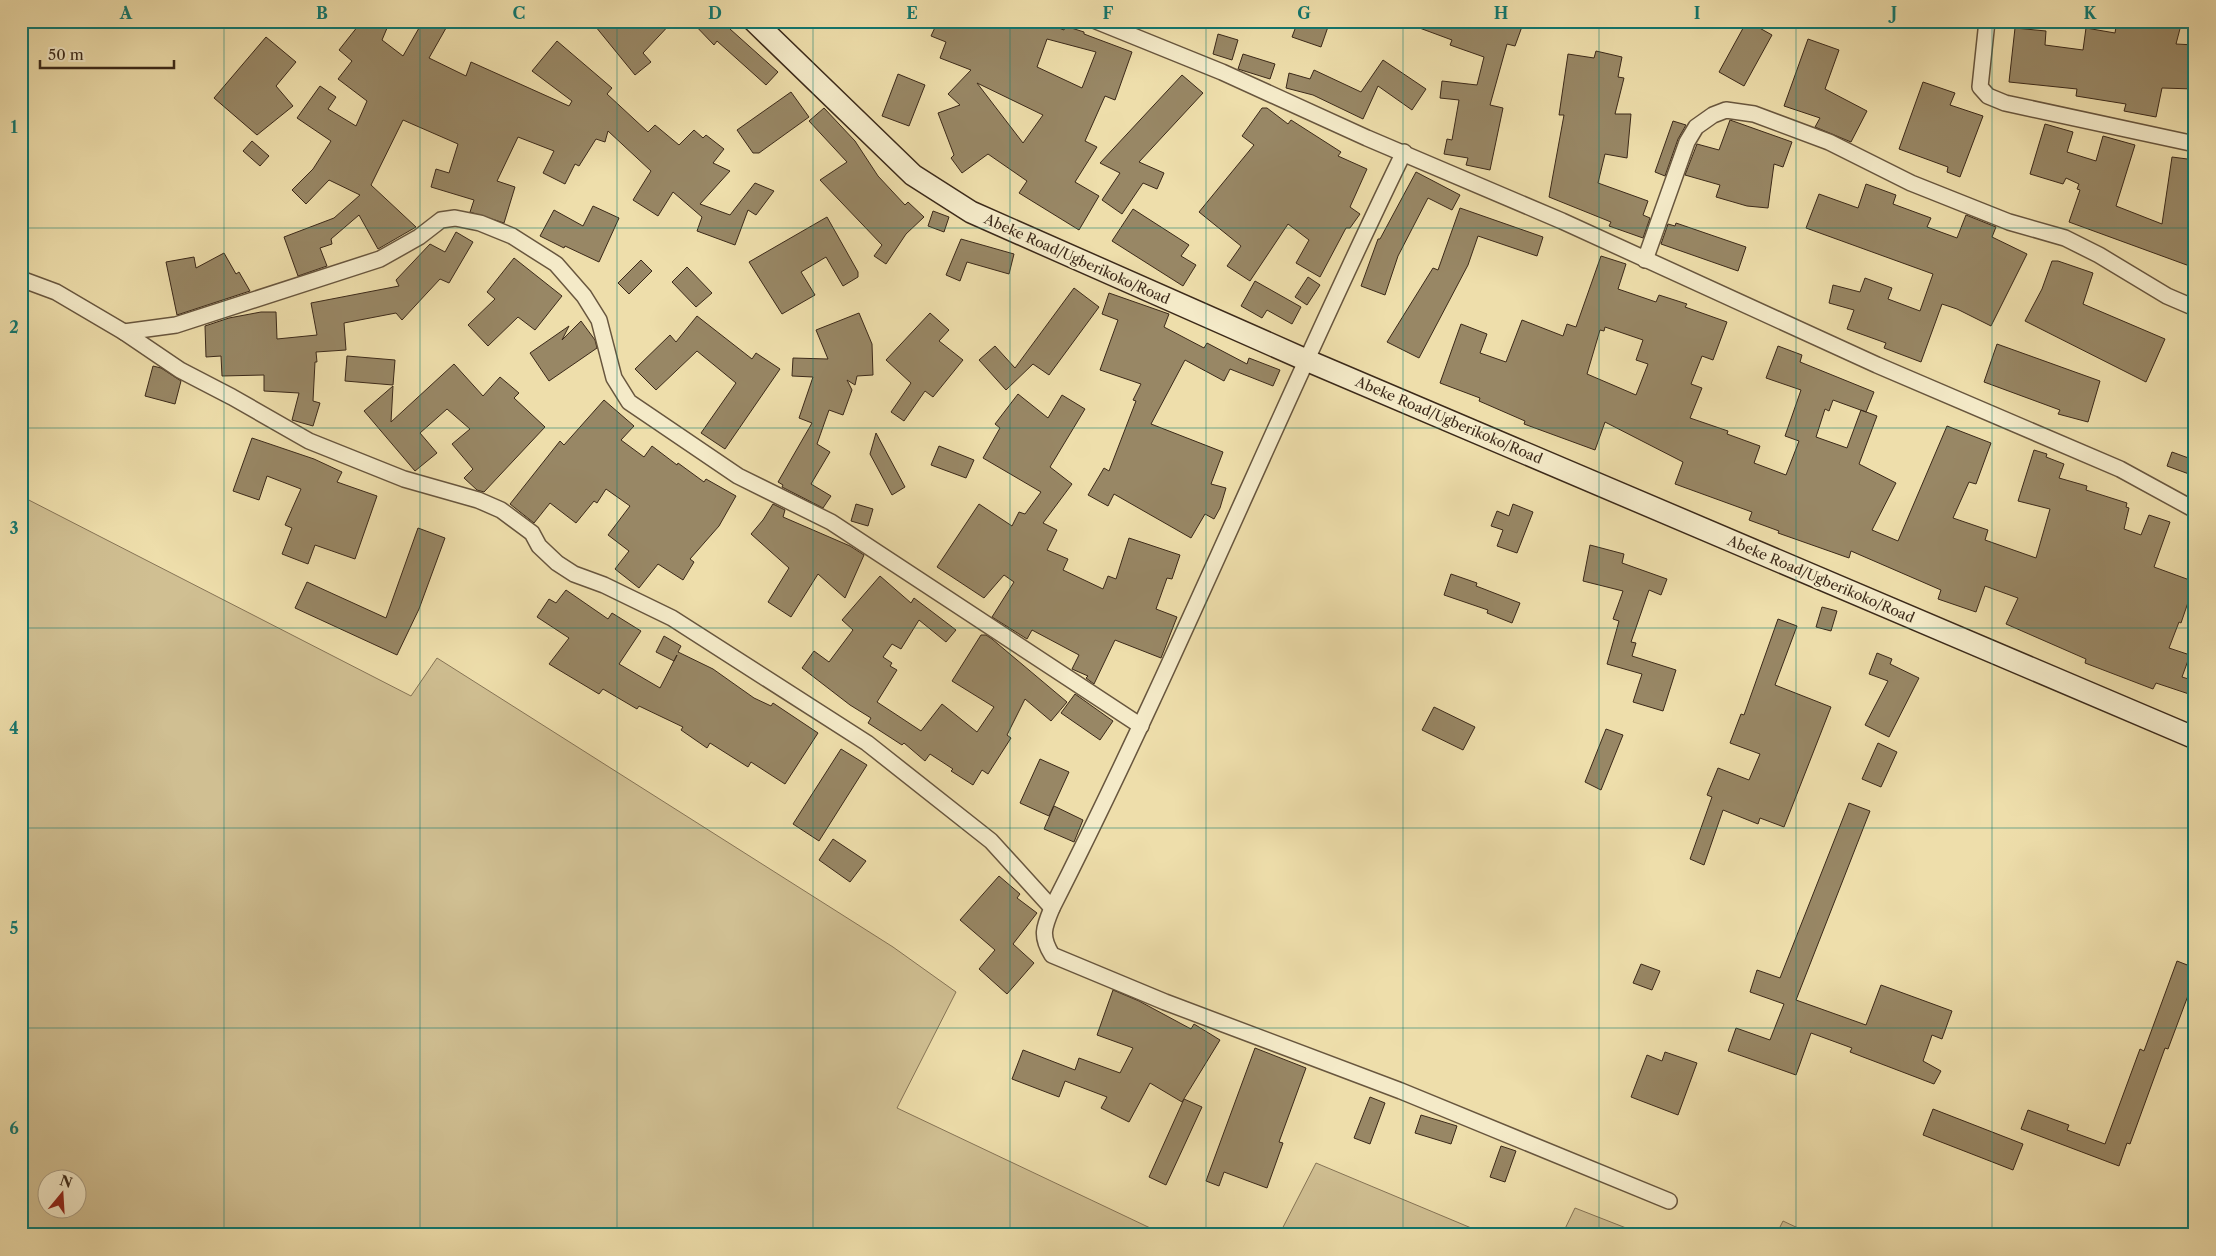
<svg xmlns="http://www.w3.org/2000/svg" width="2216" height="1256" viewBox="0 0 2216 1256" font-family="'Libre Caslon Text',serif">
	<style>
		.green { fill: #d0bf92; stroke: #867456; fill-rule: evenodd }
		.building { fill: #988765; stroke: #3b2919; fill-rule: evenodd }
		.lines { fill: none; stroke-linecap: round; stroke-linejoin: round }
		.street-casing { stroke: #68563e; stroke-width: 18 }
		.secondary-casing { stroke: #3b2919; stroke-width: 24 }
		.street { stroke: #f4eac8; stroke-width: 15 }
		.secondary { stroke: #f4eac8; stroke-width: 21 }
		.grid { fill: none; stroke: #0f766e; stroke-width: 1; stroke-opacity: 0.55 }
		.labels { text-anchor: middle; stroke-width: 4.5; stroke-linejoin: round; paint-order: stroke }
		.street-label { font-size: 14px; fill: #3b2919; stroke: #f4eac8 }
		.neatline { fill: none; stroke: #0f766e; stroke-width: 2 }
		.grid-label { font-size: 16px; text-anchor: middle; font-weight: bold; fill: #0f766e }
	</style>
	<rect width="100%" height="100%" fill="#eedeab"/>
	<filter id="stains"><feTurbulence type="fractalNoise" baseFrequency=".004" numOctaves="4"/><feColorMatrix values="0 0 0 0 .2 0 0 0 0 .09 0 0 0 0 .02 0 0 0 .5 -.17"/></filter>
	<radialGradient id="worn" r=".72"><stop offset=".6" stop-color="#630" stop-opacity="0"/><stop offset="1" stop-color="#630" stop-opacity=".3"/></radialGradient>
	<g class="green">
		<path d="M21 496 411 696 437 658 893 947 956 992 897 1108 1165 1235H21ZM48 1178H78V1208H48Z"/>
		<path d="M1316 1163 1488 1235H1279Z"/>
		<path d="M1575 1208 1644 1235H1562Z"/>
		<path d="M1783 1221 1813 1235H1776Z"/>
	</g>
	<g class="building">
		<path d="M362 21H390L382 40 403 56 423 21H450L429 58 466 76 471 62 569 106 572 101 532 71 557 41 612 88 607 94 648 132 655 125 679 145 694 130 703 138 706 135 724 149 713 163 730 171 700 204 730 215 755 183 774 191 756 215 748 210 735 245 697 231 702 217 673 192 658 216 633 200 651 171 608 131 605 142 596 139 579 166 575 164 565 184 543 173 554 151 518 137 497 181 515 187 504 223 470 212 474 200 431 187 436 169 449 173 458 144 403 120 371 185 416 227 378 249 359 215 331 239 332 244 320 248 327 266 298 276 284 237 334 218 360 195 329 180 306 204 292 190 313 169 331 141 297 118 320 86 336 97 328 109 356 126 367 101 338 79 352 61 339 50Z"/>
		<path d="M591 21H673L643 53 651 62 635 75Z"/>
		<path d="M691 21H738L730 29 778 72 766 85 717 41 714 45Z"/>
		<path d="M938 21H1041L1064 30 1065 26 1084 32V34L1132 52 1115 100 1105 96 1085 141 1097 147 1075 182 1099 196 1079 230 1019 193 1027 181 988 154 962 173 951 158 954 155 938 113 960 105 948 94 971 70 940 58 946 42 931 36ZM1047 39 1096 52 1082 88 1037 67ZM977 83 1043 115 1023 143Z"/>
		<path d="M1298 21H1330L1321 47 1292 37Z"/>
		<path d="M1406 21H1524L1515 46 1507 44 1490 105 1503 108 1490 170 1466 165 1468 158 1444 154 1447 139 1452 140 1459 100 1440 98 1442 81 1477 85 1484 57 1450 45 1452 40 1406 23Z"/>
		<path d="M1747 21 1772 35 1744 86 1719 72Z"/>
		<path d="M2117 21H2182L2176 44 2195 45 2194 89 2162 88 2156 117 2124 111 2126 104 2076 96 2077 89 2009 82 2015 28 2046 31 2045 45 2083 50 2086 28 2115 33Z"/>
		<path d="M1218 34 1238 40 1232 60 1213 54Z"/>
		<path d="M266 37 296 62 276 86 293 106 257 135 214 98Z"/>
		<path d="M1808 39 1839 50 1825 89 1867 111 1851 142 1815 127 1820 118 1784 106Z"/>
		<path d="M1596 51 1622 57 1618 77 1624 78 1615 114H1631L1627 158 1605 154 1598 183 1648 201 1643 215 1650 218 1643 238 1609 226 1611 222 1549 197 1564 115H1559L1568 54 1594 58Z"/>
		<path d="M1243 54 1275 64 1270 79 1238 69Z"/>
		<path d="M1383 60 1426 89 1412 110 1378 86 1363 119 1313 95 1286 88 1289 73 1310 79 1314 70 1361 92Z"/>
		<path d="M898 74 925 85 909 126 882 116Z"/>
		<path d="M1182 75 1203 93 1139 162 1164 173 1157 189 1143 183 1122 214 1102 200 1120 173 1100 163Z"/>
		<path d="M1923 82 1955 93 1950 105 1983 116 1960 177 1947 172 1948 167 1899 149Z"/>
		<path d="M791 92 809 117 759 153H753L737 130Z"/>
		<path d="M824 108 855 141 878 176 905 205 908 202 924 217 906 234 886 264 874 256 882 245 820 180 847 162 809 121Z"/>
		<path d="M1262 108H1267L1288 124 1291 120 1341 152 1338 156 1367 169 1350 207 1360 214 1350 228H1346L1320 277 1296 263 1309 240 1288 224 1250 281 1227 266 1241 246 1199 212 1254 145 1242 136Z"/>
		<path d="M1730 120 1792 142 1783 167 1774 164 1768 208 1747 206 1716 197 1720 185 1685 175 1697 144 1719 150Z"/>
		<path d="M1673 121 1686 125 1678 139 1665 176 1655 172Z"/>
		<path d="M2045 124 2073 132 2067 152 2096 161 2103 136 2135 145 2116 206 2162 224 2172 157 2195 160V268L2069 222 2080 190 2077 189 2079 184 2066 178 2063 184 2030 174Z"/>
		<path d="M252 141 269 156 260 166 243 151Z"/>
		<path d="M1416 172 1460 195 1452 210 1428 198 1398 256 1385 295 1361 286 1378 239H1380Z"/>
		<path d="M1866 184 1896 195 1893 204 1931 218 1927 227 1957 238 1966 215 1996 227 1992 237 2027 254 1991 326 1957 309 1942 304 1921 362 1884 348 1886 343 1847 329 1854 310 1829 303 1833 285 1860 292 1865 278 1892 288 1888 299 1920 311 1933 274 1806 228 1819 194 1858 208Z"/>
		<path d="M593 206 619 218 599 262 565 246 564 248 540 236 554 210 583 226Z"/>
		<path d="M1460 208 1543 237 1537 256 1478 236 1468 265 1419 358 1387 342 1433 268 1438 270Z"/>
		<path d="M1133 209 1189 245 1181 256 1196 265 1183 286 1112 241Z"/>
		<path d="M933 211 949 217 944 232 928 226Z"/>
		<path d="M827 217 858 272V277L843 286 826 257 801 272 815 295 782 314 749 262Z"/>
		<path d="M1676 223 1746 247 1738 271 1661 244 1668 224 1675 226Z"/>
		<path d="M456 232 473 242 449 283 440 279 402 320 396 313 344 323 346 350 316 352 317 362H315L313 401 320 403 313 426 292 420 299 393 264 391V375L222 376 221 356 206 357 205 326 229 318 261 312H276L277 339 317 335 311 303 399 286 396 280 430 244 445 252Z"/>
		<path d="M961 239 1014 254 1009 274 967 262 960 281 946 275Z"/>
		<path d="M224 253 236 274 239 272 250 291 177 315 166 262 194 257 196 268Z"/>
		<path d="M1601 256 1626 264 1618 289 1656 302 1659 295 1687 304 1685 307 1727 322 1713 360 1702 356 1691 384 1702 388 1690 418 1728 431 1727 434 1760 446 1754 463 1786 475 1799 441 1785 436 1801 390 1766 378 1778 346 1802 355 1800 362 1874 392 1866 412 1833 400 1829 411 1825 409 1816 437 1847 448 1861 410 1877 416 1859 464 1896 483 1872 530 1898 541 1947 426 1991 443 1976 484 1969 482 1953 518 1988 530 1985 540 2036 558 2050 509 2018 501 2034 450 2047 454 2046 457 2064 464 2059 478 2087 486 2086 490 2127 503 2126 507 2129 508 2124 529 2141 535 2149 515 2170 522 2154 567 2195 582 2181 623 2179 622 2169 648 2190 655 2182 677 2195 681V696L2156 683 2153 689 2085 663 2086 659 2006 624 2018 598 1985 586 1976 612 1938 599 1941 590 1851 551 1849 558 1778 533 1779 531 1749 520 1752 512 1675 484 1683 462 1605 422 1595 450 1524 424 1525 421 1479 401 1480 398 1440 383 1461 324 1487 334 1480 353 1506 362 1522 320 1563 336 1567 324 1576 327ZM1605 327 1643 340 1636 360 1648 364 1636 395 1587 374 1600 330 1604 331Z"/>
		<path d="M514 258 562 296 535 330 518 317 488 346 468 325 495 299 487 292Z"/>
		<path d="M641 260 652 271 629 294 618 283Z"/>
		<path d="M2052 261H2058L2093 273 2083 304 2165 339 2146 382 2025 321 2042 289Z"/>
		<path d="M687 267 712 293 696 307 672 282Z"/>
		<path d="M1308 277 1320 285 1307 305 1295 297Z"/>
		<path d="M1255 281 1301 307 1292 324 1267 310 1262 318 1241 306Z"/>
		<path d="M1074 288 1099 307 1049 375 1033 364 1006 390 979 360 995 346 1015 368Z"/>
		<path d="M1109 293 1169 314 1164 327 1204 348 1207 343 1247 364 1249 358 1280 370 1273 386 1230 369 1224 381 1185 360 1151 424 1223 452 1211 484 1226 488 1220 508 1214 519 1205 514 1191 538 1114 494 1108 506 1088 495 1104 468 1109 471 1136 401 1133 400 1141 384 1100 370 1118 320 1102 314Z"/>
		<path d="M859 313 872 344 873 375 857 376 855 385 847 380 852 390 843 415 829 410 817 444 830 452 811 484 831 496 823 508 782 487 783 485 778 482 812 423 799 418 813 377 792 376 793 358 828 359 816 330Z"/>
		<path d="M930 313 949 330 939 341 963 360 933 397 925 391 904 421 891 412 911 383 886 360Z"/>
		<path d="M697 316 752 359 756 353 780 369 725 449 701 433 736 383 697 351 656 390 635 369 670 335 676 342Z"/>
		<path d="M581 321 595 340 597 348 549 381 530 353 569 326 562 340Z"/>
		<path d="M1997 344 2100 381 2088 422 2058 414 2060 410 1984 382Z"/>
		<path d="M347 356 395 360 393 385 345 381Z"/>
		<path d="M454 364 483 396 500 377 519 393 514 398 545 427 484 492 477 490 464 478 473 469 452 444 470 429 447 409 420 433 437 453 415 471 364 411 393 386 391 422Z"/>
		<path d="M153 366 161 368 181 381 175 404 145 396Z"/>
		<path d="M1018 394 1048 418 1062 395 1085 409 1050 467 1072 484 1043 523 1057 530 1047 550 1068 559 1063 570 1103 589 1108 576 1116 579 1129 538 1180 555 1172 579 1167 578 1156 609 1177 617 1161 658 1115 640 1094 684 1086 678 1088 676 1072 669 1079 655 1032 630 1027 639 992 617 1014 582 1004 575 984 598 937 567 979 504 1012 526 1019 512 1025 514 1041 492 983 458 1000 428 995 424Z"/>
		<path d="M604 400 634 426 621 440 644 457 652 446 677 465 678 463 704 482 706 479 736 496 719 526 690 559 694 562 683 580 658 564 639 588 615 569 629 551 608 535 630 506 606 489 597 503 594 501 576 523 550 503 534 523 510 504 560 441 564 445Z"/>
		<path d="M876 433 905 487 892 495 870 454Z"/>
		<path d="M252 438 314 459 342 472 337 482 377 496 355 559 315 545 308 564 282 554 292 528 285 525 301 489 267 476 259 500 233 491Z"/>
		<path d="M939 446 974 460 966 478 931 465Z"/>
		<path d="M2172 452 2194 460 2189 474 2167 466Z"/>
		<path d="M773 504 785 510 783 517 850 546 864 555 845 598 818 574 791 617 768 602 789 568 751 534 763 520Z"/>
		<path d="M856 504 873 509 868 526 851 521Z"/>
		<path d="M1513 504 1533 512 1517 553 1497 546 1503 530 1491 526 1497 511 1509 516Z"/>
		<path d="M418 528 445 538 419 609 397 655 295 608 307 582 386 618Z"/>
		<path d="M1590 545 1624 554 1622 563 1667 579 1661 595 1649 590 1631 642 1636 643 1632 656 1676 670 1663 711 1633 702 1642 674 1607 664 1619 621 1613 619 1623 591 1583 581Z"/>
		<path d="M1451 574 1477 583 1476 586 1520 603 1512 623 1487 613 1488 610 1444 595Z"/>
		<path d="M880 576 911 603 914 598 956 630 946 642 919 620 901 649 892 644 883 657 892 663 890 666 897 670 877 702 921 731 942 704 977 732 994 707 952 681 981 635H986L992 639 1067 702 1051 721 1025 699 1007 735 1011 738 988 774 982 770 973 785 951 771 953 769 930 754 925 761 904 743 902 745 868 723 871 718 850 705 802 668 814 651 829 662 853 630 842 620Z"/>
		<path d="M566 590 608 619 612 613 641 631 619 664 660 688 677 655 674 661 656 652 664 636 681 646 678 652 713 669 754 698 771 706 773 703 818 733 785 784 751 762 748 767 710 743 707 748 681 730 683 727 639 706 637 709 603 689 599 694 549 664 569 638 537 617 549 599 556 603Z"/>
		<path d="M1822 607 1837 611 1831 631 1816 627Z"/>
		<path d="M1778 619 1797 626 1775 685 1831 707 1784 827 1760 818 1758 824 1723 810 1704 865 1690 859 1712 797 1707 795 1718 768 1749 780 1760 754 1730 743 1741 714 1744 715Z"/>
		<path d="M1877 653 1892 659 1890 664 1919 678 1889 737 1865 725 1888 681 1869 674Z"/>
		<path d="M1075 694 1113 721 1100 740 1061 713Z"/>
		<path d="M1434 707 1475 727 1463 750 1422 730Z"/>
		<path d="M1606 729 1623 735 1601 790 1585 782Z"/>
		<path d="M1878 743 1897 752 1881 787 1862 779Z"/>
		<path d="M841 749 867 765 819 841 793 824Z"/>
		<path d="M1040 759 1069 772 1049 816 1020 803Z"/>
		<path d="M1849 803 1870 811 1796 1000 1866 1025 1881 985 1952 1011 1942 1039 1932 1035 1923 1061 1941 1071 1934 1084 1850 1052 1852 1048 1811 1033 1796 1075 1728 1051 1736 1028 1770 1040 1784 1004 1750 992 1757 970 1780 978Z"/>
		<path d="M1054 806 1083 820 1074 842 1044 829Z"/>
		<path d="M833 839 866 861 850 882 819 860Z"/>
		<path d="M999 876 1020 894 1017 898 1037 913 1013 944 1034 963 1007 994 979 969 995 950 960 920Z"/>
		<path d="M2177 961 2195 968V977L2168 1049 2165 1048 2130 1144 2127 1143 2119 1166 2021 1129 2028 1110 2069 1125 2067 1130 2105 1144 2140 1049 2144 1051Z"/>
		<path d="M1641 964 1660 971 1652 990 1633 983Z"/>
		<path d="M1113 990 1139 1001 1191 1029 1194 1024 1220 1040 1182 1102 1150 1083 1129 1122 1101 1108 1107 1097 1065 1081 1059 1097 1012 1079 1023 1050 1075 1070 1079 1058 1120 1073 1133 1048 1097 1035Z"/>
		<path d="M1255 1048 1306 1068 1279 1142 1283 1143 1267 1188 1224 1172 1219 1186 1206 1181Z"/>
		<path d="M1665 1052 1697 1063 1678 1115 1631 1097 1647 1055 1662 1061Z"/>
		<path d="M1370 1097 1385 1103 1370 1144 1354 1138Z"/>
		<path d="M1184 1099 1202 1107 1166 1185 1149 1177Z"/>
		<path d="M1933 1109 2023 1144 2013 1170 1923 1135Z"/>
		<path d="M1421 1115 1457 1126 1451 1144 1415 1133Z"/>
		<path d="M1501 1146 1516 1151 1505 1182 1490 1177Z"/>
	</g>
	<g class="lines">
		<g class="street-casing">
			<g id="street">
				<path d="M1096 21 1222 72 1367 138 1562 221 1877 365 2120 469 2195 510"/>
				<path d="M1987 21 1980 87 1988 96 2005 103 2195 144"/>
				<path d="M1404 152C1282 402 1178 660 1052 908 1044 927 1040 936 1052 955L1165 1002 1401 1091 1669 1201"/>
				<path d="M1645 260 1687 142 1696 127 1713 115 1726 110 1754 114 1829 142 1911 183 2009 222 2065 238 2099 255 2167 296 2195 308"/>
				<path d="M21 279 56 292 124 332 180 370 232 397 309 441 404 479 478 500 501 510 532 533 539 546 557 563 574 574 604 585 672 618 867 743 991 841 1052 908"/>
				<path d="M124 332 176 325 380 259 419 237 441 220 455 218 480 223 512 236 556 264 584 296 599 320 614 378 629 402 738 476 831 522 1141 726"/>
			</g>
		</g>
		<g class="secondary-casing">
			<path id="secondary" d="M754 21 913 175 971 212 1306 360 2195 738"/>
		</g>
		<use href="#street" class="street"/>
		<use href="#secondary" class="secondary"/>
	</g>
	<path class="grid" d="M224 21V1235M420 21V1235M617 21V1235M813 21V1235M1010 21V1235M1206 21V1235M1403 21V1235M1599 21V1235M1796 21V1235M1992 21V1235M21 228H2195M21 428H2195M21 628H2195M21 828H2195M21 1028H2195"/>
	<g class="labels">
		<g class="street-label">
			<text transform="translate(1077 259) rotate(24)" y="5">Abeke Road/Ugberikoko/Road</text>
			<text transform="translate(1449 420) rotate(23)" y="5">Abeke Road/Ugberikoko/Road</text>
			<text transform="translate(1821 579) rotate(23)" y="5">Abeke Road/Ugberikoko/Road</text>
		</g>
	</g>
	<rect width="2216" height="1256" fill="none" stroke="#eedeab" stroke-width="55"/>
	<g transform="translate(62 1194) rotate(18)"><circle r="24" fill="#f4eac8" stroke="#aa9d82"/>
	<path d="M0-4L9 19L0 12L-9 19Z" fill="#8f2418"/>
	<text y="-8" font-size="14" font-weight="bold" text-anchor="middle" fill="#3b2919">N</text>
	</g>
	<path d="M40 60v8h134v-8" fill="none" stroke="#3b2919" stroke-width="2.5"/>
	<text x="48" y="60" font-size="15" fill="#3b2919" stroke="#f4eac8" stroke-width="4" paint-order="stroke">50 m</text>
	<rect x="28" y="28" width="2160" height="1200" class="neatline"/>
	<g class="grid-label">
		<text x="126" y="19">A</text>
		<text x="322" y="19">B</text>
		<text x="519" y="19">C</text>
		<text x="715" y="19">D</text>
		<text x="912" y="19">E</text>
		<text x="1108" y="19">F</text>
		<text x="1304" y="19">G</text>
		<text x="1501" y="19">H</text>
		<text x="1697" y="19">I</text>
		<text x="1894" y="19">J</text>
		<text x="2090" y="19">K</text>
		<text x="14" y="133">1</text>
		<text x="14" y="333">2</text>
		<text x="14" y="534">3</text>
		<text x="14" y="734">4</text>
		<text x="14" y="934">5</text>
		<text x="14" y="1134">6</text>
	</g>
	<rect width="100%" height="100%" filter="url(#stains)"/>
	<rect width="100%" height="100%" fill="url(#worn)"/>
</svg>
